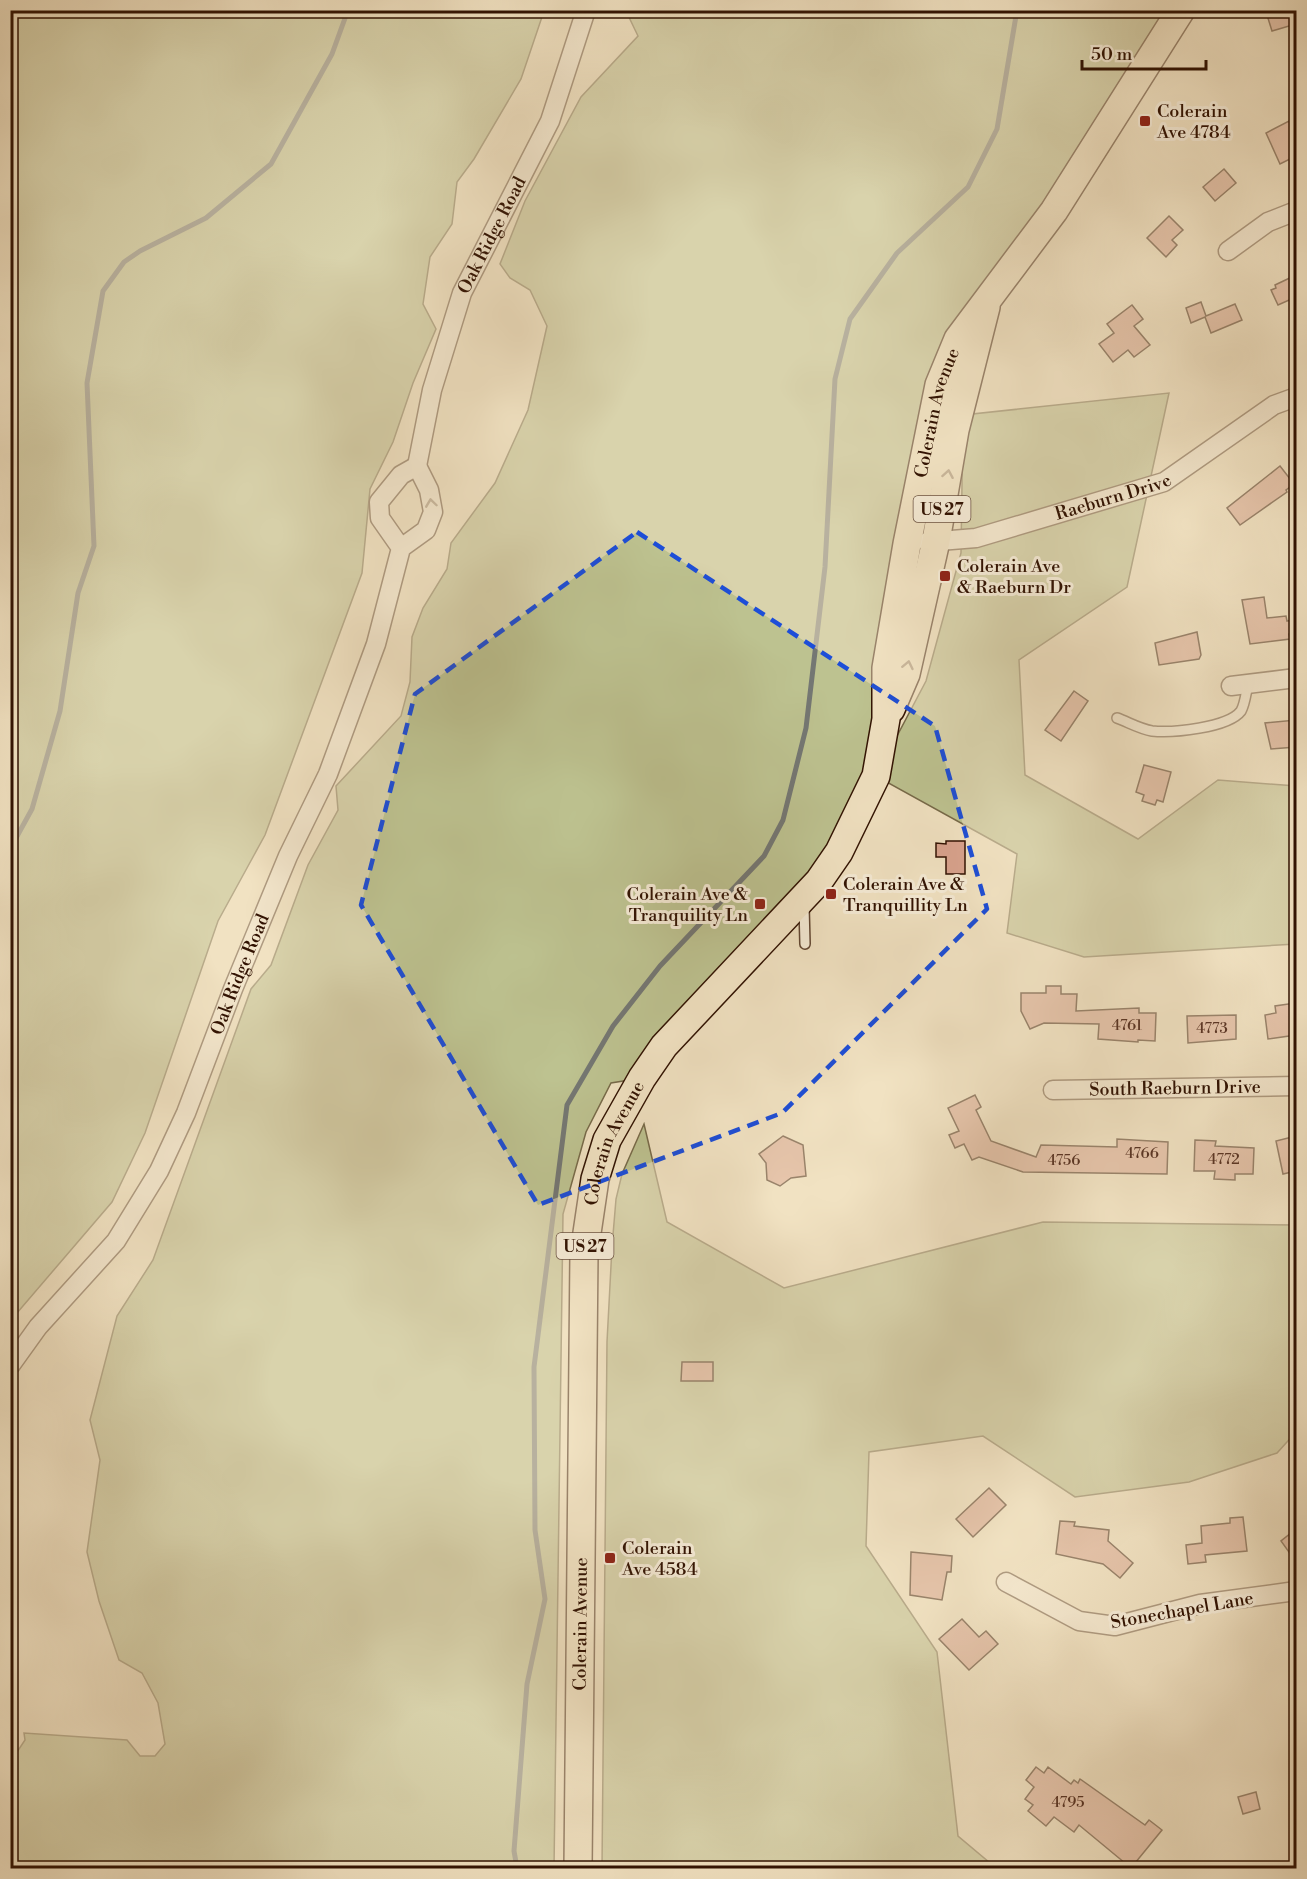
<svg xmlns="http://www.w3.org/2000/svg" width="1307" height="1879" viewBox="0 0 1307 1879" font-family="'Libre Bodoni',serif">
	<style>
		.green { fill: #bdc290; stroke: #776a49; stroke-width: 1.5 }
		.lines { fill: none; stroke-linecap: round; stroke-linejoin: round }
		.stream { stroke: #747773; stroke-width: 5 }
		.building { fill: #d9a38e; stroke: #311202; stroke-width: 1.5 }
		.service-casing { stroke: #614632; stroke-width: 12 }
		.minor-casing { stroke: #614632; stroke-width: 21 }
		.primary-casing { stroke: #311202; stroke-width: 30 }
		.service { stroke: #f6ecd7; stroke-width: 9 }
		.minor { stroke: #f6ecd7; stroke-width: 18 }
		.primary { stroke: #f1e2c2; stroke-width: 27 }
		.oneway { stroke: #9b846c }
		.oneway2 { stroke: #9d8a77 }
		.marked { fill: none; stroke: #1d4ed8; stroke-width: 4.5; stroke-dasharray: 12 8; stroke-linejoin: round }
		.poi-dot { fill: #8f2418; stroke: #f6ecd7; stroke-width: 2 }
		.labels { text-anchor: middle; stroke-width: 6; stroke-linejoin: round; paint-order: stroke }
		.number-label { font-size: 15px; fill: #5b3625 }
		.shield { fill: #f6ecd7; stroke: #6c5342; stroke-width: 1.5 }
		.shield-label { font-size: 16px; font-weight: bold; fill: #311202 }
		.poi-label { font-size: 18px; fill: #311202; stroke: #f6ecd7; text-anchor: start }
		.street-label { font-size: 18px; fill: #311202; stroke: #f6ecd7 }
	</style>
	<rect width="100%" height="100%" fill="#f1e2c2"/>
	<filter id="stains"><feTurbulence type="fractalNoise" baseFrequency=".00333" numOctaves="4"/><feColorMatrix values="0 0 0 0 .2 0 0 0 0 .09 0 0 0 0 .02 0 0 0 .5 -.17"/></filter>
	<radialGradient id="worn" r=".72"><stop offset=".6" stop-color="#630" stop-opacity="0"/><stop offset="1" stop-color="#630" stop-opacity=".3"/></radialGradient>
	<g class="green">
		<path d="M11 10 544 11 521 79 474 159 457 182 452 224 430 257 423 304 436 329 413 383 393 442 370 489 362 573 265 835 218 921 145 1133 112 1202 11 1320Z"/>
		<path d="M626 11H1181L958 339 878 772 926 681 961 553 963 415 1169 393 1127 587 1019 660 1025 775 1138 839 1218 780 1296 786V944L1084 957 1007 933 1017 854 876 776 859 815 642 1078 611 1083 586 1132 563 1214 554 1868H11V1780L17 1752 25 1740 24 1733 127 1740 140 1756H155L165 1744 158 1703 142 1673 119 1660 99 1601 87 1552 100 1460 90 1420 117 1316 153 1260 251 989 271 965 308 865 338 810 336 786 401 716 410 682 412 637 423 608 447 569 451 543 495 483 528 410 547 326 530 290 510 278 500 264 525 201 581 97 638 36Z"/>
		<path d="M644 1124 667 1222 784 1288 1043 1222 1296 1225V1432L1277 1453 1189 1482 1075 1497 983 1436 869 1452 866 1546 937 1652 958 1836 996 1868H602L607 1342 612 1247 616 1199 622 1174Z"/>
	</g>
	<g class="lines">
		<g class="stream">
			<path d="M10 849 32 809 60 711 78 593 94 546 87 383 103 291 124 262 140 251 206 218 271 164 332 54 348 10"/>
			<path d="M517 1868 514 1851 527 1684 545 1599 535 1530 534 1367 567 1105 613 1026 660 966 764 856 783 820 806 728 825 567 835 379 850 319 897 253 968 187 997 129 1017 10"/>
		</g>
	</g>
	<g class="building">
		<path d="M1283 10H1296V24L1272 31 1267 15Z"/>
		<path d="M1289 121 1292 129 1296 126V156L1280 164 1266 133Z"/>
		<path d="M1224 169 1236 183 1215 201 1203 187Z"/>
		<path d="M1169 216 1183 230 1172 240 1177 245 1166 257 1147 238Z"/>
		<path d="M1296 275V297L1278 305 1271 290 1276 288 1275 285Z"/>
		<path d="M1201 302 1206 316 1235 304 1242 320 1211 333 1205 317 1191 323 1186 308Z"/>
		<path d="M1132 305 1143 319 1134 326 1150 345 1134 357 1128 350 1113 362 1099 344 1114 333 1107 324Z"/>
		<path d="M1280 466 1294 484 1286 490 1287 492 1240 525 1227 508Z"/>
		<path d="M1264 597 1267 618 1286 616 1287 621 1292 620 1293 633 1289 634 1290 639 1250 644 1242 600Z"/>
		<path d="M1197 632 1201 655 1199 659 1159 665 1155 643Z"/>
		<path d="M1074 691 1088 701 1061 741 1045 730Z"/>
		<path d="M1296 720V747L1271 749 1265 723Z"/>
		<path d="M1144 765 1171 772 1163 802 1157 800 1155 805 1142 801 1144 795 1136 792Z"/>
		<path d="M946 841H965V874H946V857H936V843L946 844Z"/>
		<path d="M1046 986H1061V994H1077L1076 1011 1139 1008V1013H1156L1155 1041 1138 1040V1042L1098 1039 1099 1024 1044 1023 1030 1029 1021 1011V993H1046Z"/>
		<path d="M1295 1003 1296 1035 1268 1039 1265 1015 1276 1013 1275 1006Z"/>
		<path d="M1236 1015V1039L1188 1043 1187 1016Z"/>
		<path d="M975 1095 981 1107 976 1110 991 1141 1036 1157 1041 1145 1117 1147V1139L1168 1142 1167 1174 1023 1172 979 1157 972 1160 964 1144 955 1148 949 1135 959 1131 948 1108Z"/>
		<path d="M783 1136 803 1145 806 1176 791 1178 780 1186 767 1180 766 1163 759 1154Z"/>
		<path d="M1296 1136V1171L1283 1174 1276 1141Z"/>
		<path d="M1195 1140 1216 1141 1215 1146 1254 1148 1253 1174H1235V1180L1214 1179 1215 1171H1194Z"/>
		<path d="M682 1362H713V1381H681Z"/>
		<path d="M989 1488 1006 1505 973 1537 956 1519Z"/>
		<path d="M1243 1517 1247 1551 1205 1555 1206 1562 1188 1564 1186 1545 1202 1543 1201 1526 1230 1523V1518Z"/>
		<path d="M1060 1521 1075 1522 1074 1526 1109 1530 1108 1541 1133 1563 1120 1578 1103 1564 1056 1554Z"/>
		<path d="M1296 1529V1562L1281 1541Z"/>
		<path d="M911 1552 952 1556 951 1572H947L942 1600 910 1595Z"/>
		<path d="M962 1619 979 1637 986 1631 998 1644 969 1670 939 1639Z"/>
		<path d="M1036 1767 1044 1773 1048 1767 1071 1784 1074 1780 1078 1783 1080 1779 1145 1825 1149 1820 1162 1830 1131 1868 1079 1825 1074 1832 1054 1817 1046 1826 1028 1811 1033 1805 1025 1799 1034 1787 1026 1780Z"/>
		<path d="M1256 1792 1260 1809 1243 1814 1238 1797Z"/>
	</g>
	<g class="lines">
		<g class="service-casing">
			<g id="service">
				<path d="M1117 718C1128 722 1140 729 1152 731 1172 733 1228 728 1241 711 1245 704 1246 693 1248 684"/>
				<path d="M804 906 805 944"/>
			</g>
		</g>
		<g class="minor-casing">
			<g id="minor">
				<path d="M1228 251 1268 222 1296 211"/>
				<path id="s1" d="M417 466 432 390 462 293 550 121 586 10"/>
				<path id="s2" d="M927 542 976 538 1164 482 1274 405 1296 397"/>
				<path d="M1231 686 1296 678"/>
				<path id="s3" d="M1053 1090 1296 1086"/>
				<path id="s4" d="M10 1366 38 1327 116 1241 159 1171 186 1113 233 989 288 856 328 774 376 644 401 548 426 530 433 512 429 490 417 466 401 475 379 502 380 518 401 548"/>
				<path d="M1006 1582 1079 1621 1115 1626 1200 1604 1296 1591"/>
			</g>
		</g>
		<g class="primary-casing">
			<g id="primary">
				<path d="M891 709 906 674 936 541 955 430 986 307"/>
				<path id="s5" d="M578 1868 584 1253 595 1179 607 1140 642 1078 664 1046 819 881 839 852 876 776 886 719V668L907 544 939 385 958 339 1054 211 1181 10"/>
			</g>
		</g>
		<use href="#service" class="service"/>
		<use href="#minor" class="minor"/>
		<use href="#primary" class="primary"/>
	</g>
	<defs><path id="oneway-chevron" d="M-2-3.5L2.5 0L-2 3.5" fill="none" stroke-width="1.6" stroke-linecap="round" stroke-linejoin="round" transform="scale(1.5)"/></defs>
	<g class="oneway">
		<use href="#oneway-chevron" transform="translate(948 474) rotate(-80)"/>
		<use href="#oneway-chevron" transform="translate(908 665) rotate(-78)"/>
	</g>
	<use class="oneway2" href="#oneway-chevron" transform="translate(431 503) rotate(-98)"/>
	<path d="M0 0H1307V1879H0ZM637 532 935 726 987 909 782 1113 538 1205 361 905 415 694Z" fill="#f1e2c2" fill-opacity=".55" fill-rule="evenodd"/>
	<path class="marked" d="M637 532 935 726 987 909 782 1113 538 1205 361 905 415 694Z"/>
	<g class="poi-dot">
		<rect x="1139" y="115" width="12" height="12" rx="3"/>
		<rect x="939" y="570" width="12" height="12" rx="3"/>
		<rect x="825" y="888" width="12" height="12" rx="3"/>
		<rect x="754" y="898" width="12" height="12" rx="3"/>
		<rect x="604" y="1552" width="12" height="12" rx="3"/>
	</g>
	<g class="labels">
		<g class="number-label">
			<text x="1127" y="1030">4761</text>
			<text x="1212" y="1033">4773</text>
			<text x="1142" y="1158">4766</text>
			<text x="1224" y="1164">4772</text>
			<text x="1064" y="1165">4756</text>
			<text x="1068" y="1807">4795</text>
		</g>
		<g class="shield">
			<rect x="913.5" y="496" width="57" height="26" rx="4.5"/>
			<rect x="556.5" y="1233" width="57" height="26" rx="4.5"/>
		</g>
		<g class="shield-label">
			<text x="942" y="515">US 27</text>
			<text x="585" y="1252">US 27</text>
		</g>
		<g class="poi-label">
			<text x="1157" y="117">Colerain<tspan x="1157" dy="21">Ave 4784</tspan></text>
			<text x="957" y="572">Colerain Ave<tspan x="957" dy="21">&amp; Raeburn Dr</tspan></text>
			<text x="843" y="890">Colerain Ave &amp;<tspan x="843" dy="21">Tranquillity Ln</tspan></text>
			<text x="748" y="900" text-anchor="end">Colerain Ave &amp;<tspan x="748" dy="21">Tranquility Ln</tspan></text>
			<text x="622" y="1554">Colerain<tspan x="622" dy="21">Ave 4584</tspan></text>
		</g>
		<g class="street-label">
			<text dy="6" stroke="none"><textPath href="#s1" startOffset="244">Oak Ridge Road</textPath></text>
			<text dy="6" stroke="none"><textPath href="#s5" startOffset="1556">Colerain Avenue</textPath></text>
			<text dy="6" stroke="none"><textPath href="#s2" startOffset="192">Raeburn Drive</textPath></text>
			<text dy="6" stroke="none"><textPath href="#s4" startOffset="459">Oak Ridge Road</textPath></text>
			<text dy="6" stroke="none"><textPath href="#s3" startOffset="122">South Raeburn Drive</textPath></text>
			<text dy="6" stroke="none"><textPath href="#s5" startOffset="730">Colerain Avenue</textPath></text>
			<text transform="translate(1182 1610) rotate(-10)" y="6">Stonechapel Lane</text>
			<text dy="6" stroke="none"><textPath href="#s5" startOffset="244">Colerain Avenue</textPath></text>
		</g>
	</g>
	<rect width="1307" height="1879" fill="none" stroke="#f1e2c2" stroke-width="36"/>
	<rect x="12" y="12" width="1283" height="1855" fill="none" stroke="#311202" stroke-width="3"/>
	<rect x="18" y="18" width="1271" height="1843" fill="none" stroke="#311202" stroke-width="1.5"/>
	<path d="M1082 60v9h124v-9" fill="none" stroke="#311202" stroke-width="3"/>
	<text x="1091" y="60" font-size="18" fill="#311202" stroke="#f6ecd7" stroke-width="4.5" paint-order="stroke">50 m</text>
	<rect width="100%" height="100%" filter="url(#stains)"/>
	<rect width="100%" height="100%" fill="url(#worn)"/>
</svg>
